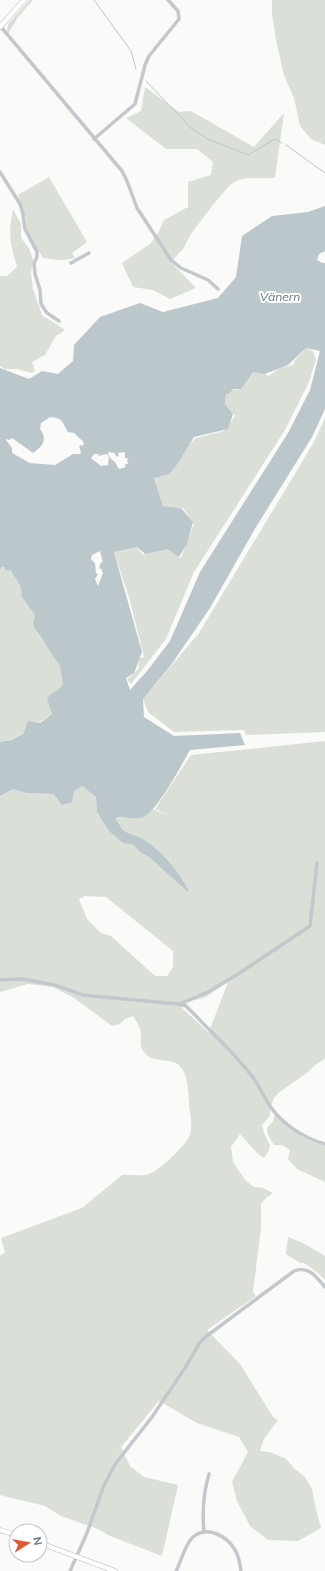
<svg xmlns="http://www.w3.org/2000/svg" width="325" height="1571" viewBox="0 0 325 1571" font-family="Mulish,sans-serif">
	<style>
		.green { fill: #dadfd7; fill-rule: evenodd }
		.water { fill: #bbc7cb; fill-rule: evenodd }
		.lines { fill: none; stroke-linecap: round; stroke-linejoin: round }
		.stream { stroke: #bbc7cb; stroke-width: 1 }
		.secondary-casing { stroke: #b3babf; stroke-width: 5.5 }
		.street { stroke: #c3c8cc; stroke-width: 3.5 }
		.secondary { stroke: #fff; stroke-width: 4.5 }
		.labels { text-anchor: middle; stroke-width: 4; stroke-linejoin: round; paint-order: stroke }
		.water-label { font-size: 12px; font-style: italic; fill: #60757c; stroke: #fff }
	</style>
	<rect width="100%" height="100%" fill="#fafaf8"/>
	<g class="green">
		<path d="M29 0H33L18 17 8 34 7 32 8 24Z"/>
		<path d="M272 0H325V145L311 139 300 126 294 98 284 75 277 45 272 14Z"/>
		<path d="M145 87 179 112 191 111 254 147 284 113 275 178H247L238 180 230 185 212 206 191 234 183 249 171 262 196 288 170 299 153 290 133 287 122 263 150 244 157 235 164 220 188 207V182L211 175 213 162 197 149H166L126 118 141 111Z"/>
		<path d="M49 177 87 242 72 253 75 258C64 261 55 260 43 258L27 233 26 218 18 195Z"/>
		<path d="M13 209 21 224V238L29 248 33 259 31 274 33 289 42 315 65 330 56 336 45 355 32 362 35 371 31 373 17 369H5L0 366V276H7L17 267C10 244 8 232 13 209Z"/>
		<path d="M306 348 313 351 316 360 309 382 285 430 194 572 166 639 131 684 127 680 138 669 139 658 144 657 129 597 114 552 137 547 143 555 164 547 181 558 194 524 183 508 163 506 154 478 196 438 224 431 235 416 225 404 226 394H230V390L241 389 246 375 258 369 268 376 280 368 293 365 295 360Z"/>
		<path d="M325 418V732L246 735 244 730 174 732 148 712 143 699 199 633 314 442Z"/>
		<path d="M2 567C13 568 23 586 21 596L35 615C29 632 53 650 60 665 62 671 62 678 64 684L59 690 51 694 52 714C35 724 21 739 0 742V570Z"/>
		<path d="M325 741V1059L315 1065 307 1073 278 1093 273 1100 269 1117 262 1125 264 1133 270 1145 269 1150 264 1158 258 1154 240 1134 231 1147 233 1162 245 1180 254 1187 263 1188 273 1193 266 1198 261 1204V1228L253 1292 256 1296 207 1330 240 1364 273 1417 278 1420 264 1439 260 1451 269 1452 285 1458 295 1469 305 1477 312 1489 316 1510 321 1528 298 1541 268 1540 250 1526 237 1501 232 1482 248 1452 239 1437 197 1423 159 1401 121 1447 130 1466 144 1477 178 1485 162 1556 110 1536 98 1529 61 1516 45 1506 0 1495V1256L5 1252 1 1238 82 1208 122 1175C130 1174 138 1176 146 1175 156 1174 185 1146 189 1137 194 1126 189 1113 189 1101 188 1091 188 1074 180 1066 171 1057 152 1064 144 1052 139 1045 141 1043 141 1035 141 1028 137 1022 133 1016L125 1019 120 1024 112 1026 74 998 53 987 28 984 0 992V796L13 789 26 793 54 794 58 799 82 786 96 797 97 812 123 843 134 845 189 891C182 874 154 844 137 836 132 834 127 833 123 830L116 818C133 815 138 823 152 809L172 817 155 809 191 755ZM85 896 106 897 173 951V967L167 976H155L111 936 101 933 87 919 79 899ZM228 982 209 1032H208L181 1007 189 1001 204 998Z"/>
		<path d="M275 1113 301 1136 310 1141 325 1146V1182L297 1169 288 1159 290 1150 282 1145H274L268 1135 267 1128 273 1121Z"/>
		<path d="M288 1237 303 1243 325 1256V1280L318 1273 304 1263H300L286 1254Z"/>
	</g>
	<path class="water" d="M325 206V251L319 254 317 260 322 263H325V409L312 437 256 527 210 608 171 665 143 699 144 717 174 736 240 733 245 745 190 750C182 764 157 812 143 817 136 820 126 817 118 817L116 819 123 830C127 833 132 834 137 836 157 845 180 872 189 891H187L150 858 139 851 134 845 123 843 109 831 97 812 96 797 82 786 74 791 72 802 62 805 54 794 26 793 13 789 0 796V742L11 740 23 734 28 721 40 723 52 714 47 698C52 692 59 691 63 684L60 666 34 627 33 623 35 615 21 596C23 587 16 579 11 571L5 570 4 567H2L0 570V368L29 379 42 371 58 374 73 361 74 345 100 317 140 303 163 312 218 298 236 277 242 236 272 216 308 212ZM306 348 320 351 310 390 288 433 200 572 170 641 147 671 130 690 126 678 134 673 142 652 114 552 137 547 145 554 167 549 179 557 187 544 193 522 181 508 163 506 154 478 169 474 176 466 194 437 228 429 233 414 225 404 226 394H229L233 389H241L253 372 265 374 288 365ZM50 417C64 418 62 423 68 432L74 433C78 437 81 439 84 443L83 446 81 445 79 446 81 452 80 454H73L55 465 30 463 12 453V448L6 440 7 439 9 440 12 438 33 453C43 446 48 440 40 429L41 423ZM109 452 114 453 117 457 119 455 118 454V453L124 452 125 453V458L129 459 127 460 128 464H125L126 467 119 469 115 462 111 459 108 454ZM94 454H99L98 456 107 454 109 457 108 465 101 466 91 458ZM100 551 103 563 101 562 99 569 101 568 103 573 98 586 95 579 98 574 96 573 95 563 91 559 92 555Z"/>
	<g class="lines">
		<g class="stream">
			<path d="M94 0 131 51 136 69"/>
			<path d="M146 81 192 129 208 139 248 155 275 139 282 143"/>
			<path d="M286 145 325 173"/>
		</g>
		<g class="secondary-casing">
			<g id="secondary">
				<path d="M0 27 24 0"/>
				<path d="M0 1530 16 1535"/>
				<path d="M40 1543 115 1571"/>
			</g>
		</g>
		<g class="street">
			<path d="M1 27 122 171 127 181 137 208 171 260 181 268 208 280 218 289"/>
			<path d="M94 139 135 104 145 65 149 56 179 19 178 11 168 0"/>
			<path d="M0 172 20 204 23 214 25 229 37 252V257L34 263 35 274 40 290 41 304 47 313 59 321"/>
			<path d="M71 263 89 253"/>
			<path d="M0 980 22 979 55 985 83 995 178 1004 186 1006 194 1014C213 1034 234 1053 251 1075 259 1084 263 1096 270 1106 283 1125 304 1138 325 1144"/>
			<path d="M180 1004 208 992 238 974 310 926 317 863"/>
			<path d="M204 1532C202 1511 203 1494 209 1474"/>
			<path d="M70 1571 87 1533 104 1485 116 1463 152 1417 185 1368 199 1344 204 1338 294 1271C309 1265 316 1277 325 1287"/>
			<path d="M176 1571C181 1562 185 1544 193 1537 207 1525 227 1536 235 1550 239 1556 240 1564 241 1571"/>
		</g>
		<use href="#secondary" class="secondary"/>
	</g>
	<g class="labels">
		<g class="water-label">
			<text x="280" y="301">Vänern</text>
		</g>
	</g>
	<g transform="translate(28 1543) rotate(79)"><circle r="19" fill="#ffffff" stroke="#c1c8cd"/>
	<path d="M0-3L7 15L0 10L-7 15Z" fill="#e4572e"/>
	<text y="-6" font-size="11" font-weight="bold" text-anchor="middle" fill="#657683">N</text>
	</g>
</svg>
